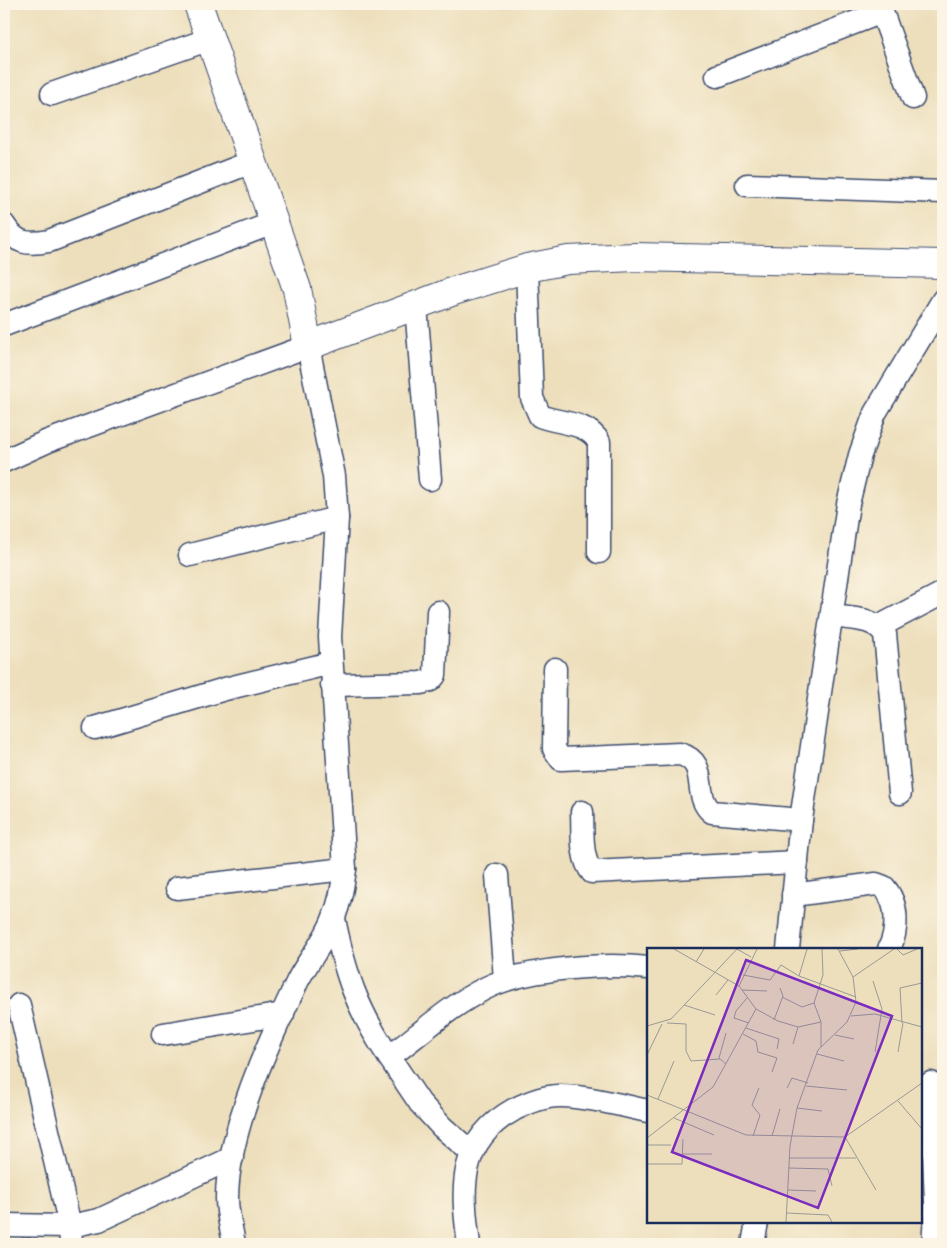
<svg xmlns="http://www.w3.org/2000/svg" width="947" height="1248" viewBox="0 0 947 1248" font-family="'Balsamiq Sans',sans-serif">
	<style>
		.lines { fill: none; stroke-linecap: round; stroke-linejoin: round }
		.minor-casing { stroke: #3a496c; stroke-width: 25 }
		.tertiary-casing { stroke: #3a496c; stroke-width: 30 }
		.minor { stroke: #fff; stroke-width: 22 }
		.tertiary { stroke: #fff; stroke-width: 28 }
		.inset-road { fill: none; stroke: #999996; stroke-width: 1 }
		.view { fill: #7b2cbf; fill-opacity: 0.15; stroke: #7b2cbf; stroke-width: 2.5 }
		.inset-edge { fill: none; stroke: #1b2f5e; stroke-width: 2.5 }
	</style>
	<rect width="100%" height="100%" fill="#fcf5e5"/>
	<filter id="ink" filterUnits="userSpaceOnUse"><feTurbulence type="fractalNoise" baseFrequency=".02" numOctaves="2"/><feDisplacementMap in="SourceGraphic" scale="10" xChannelSelector="R" yChannelSelector="G"/><feConvolveMatrix kernelMatrix="1 2 1 2 8 2 1 2 1" color-interpolation-filters="sRGB"/></filter>
	<filter id="wash" filterUnits="userSpaceOnUse"><feTurbulence type="fractalNoise" baseFrequency=".0096" numOctaves="4" result="noise"/><feDisplacementMap in="SourceGraphic" scale="20" xChannelSelector="R" yChannelSelector="G"/><feGaussianBlur stdDeviation="1.12" result="paint"/><feColorMatrix in="noise" values="0 0 0 0 0 0 0 0 0 0 0 0 0 0 0 0 0 1.4 0 .05"/><feComposite in="paint" operator="in"/></filter>
	<g filter="url(#wash)">
		<rect width="100%" height="100%" fill="#eddfbc"/>
	</g>
	<g filter="url(#ink)">
		<g class="lines">
			<g class="minor-casing">
				<g id="minor">
					<path d="M879 4 913 98"/>
					<path d="M717 76 882 12"/>
					<path d="M52 94 210 39"/>
					<path d="M747 185 943 192"/>
					<path d="M4 225C16 244 28 245 49 241L254 161"/>
					<path d="M527 268 532 398 540 416C560 424 587 421 599 442V552"/>
					<path d="M416 306 430 479"/>
					<path d="M4 325 276 222"/>
					<path d="M4 461 48 441 308 346 334 476 337 518 330 637 345 869C343 886 340 902 334 917 326 940 309 959 298 980 269 1041 227 1131 227 1199 227 1214 232 1230 234 1244"/>
					<path d="M190 555 337 518"/>
					<path d="M832 616C850 619 874 617 885 634L900 793"/>
					<path d="M880 626 943 593"/>
					<path d="M555 669 554 749 561 759 680 754C711 763 691 795 712 812L801 820"/>
					<path d="M332 685 421 683 431 680 435 675 438 612"/>
					<path d="M95 728 225 689 331 663"/>
					<path d="M582 812C583 830 580 858 592 872L797 862"/>
					<path d="M497 875 505 979"/>
					<path d="M177 888 345 869"/>
					<path d="M793 895 876 884 884 887C899 904 898 930 889 949"/>
					<path d="M334 919C345 974 357 1009 389 1057 420 1034 451 1005 486 988 525 968 605 963 648 968"/>
					<path d="M788 949 801 820 848 504 860 455 875 413 943 300"/>
					<path d="M19 1005 70 1226 71 1244"/>
					<path d="M163 1034 283 1014"/>
					<path d="M389 1057 420 1103 442 1127 471 1152"/>
					<path d="M931 1083 936 1203 933 1244"/>
					<path d="M4 1225 70 1226 99 1220 232 1158"/>
					<path d="M469 1244C461 1188 458 1140 515 1109 529 1102 546 1095 562 1096 591 1097 620 1105 648 1111"/>
					<path d="M753 1244 757 1222"/>
				</g>
			</g>
			<g class="tertiary-casing">
				<path id="tertiary" d="M198 4 297 289 308 346 454 291 527 268 568 260 635 257 943 264"/>
			</g>
			<use href="#minor" class="minor"/>
			<use href="#tertiary" class="tertiary"/>
		</g>
	</g>
	<g transform="translate(647 948)">
		<rect width="275" height="275" fill="#eddfbc"/>
		<path class="inset-road" d="M27 1 92 38 109 61 131 73 151 79 174 74V99M90 1 104 9M250 1 256 7 270 1M193 3 211 1M49 14 57 1M96 27 123 32 134 17 152 28 209 49M152 28 160 1M206 29 247 1M226 33 235 61 228 104M92 38 110 1M95 42 120 43M69 47 81 32M135 49 155 59 167 55 176 27 175 1M100 50 89 63 87 70 102 75M167 55 174 74M37 57 68 67M204 68 228 66 275 79M127 72 136 48 133 40M20 75 39 76V103L44 113 73 111M255 75 253 40 275 35M0 78 24 71 90 1M99 80 132 91 130 101M79 85 72 110 79 116M96 86 109 93 111 104 130 110 125 124M188 87 207 91M146 96 151 79M251 104 256 75M170 106 197 113M0 107 15 76M159 138 200 142M140 140 145 130 161 135M0 147 99 187 198 189 275 135M11 151 27 113M251 153 275 181M150 160 175 163M27 170 67 187M106 188 113 167 105 157 112 140M125 188 133 161M198 189 229 242M0 190 66 139 109 61M0 197H24M36 206H65M142 210H209M0 216H35L36 191M142 220 181 221 185 238M141 242 169 243M140 265 181 267 185 274M139 274 143 198 150 160 171 102 200 74 209 54 206 29 191 1"/>
		<path class="view" d="M99 12 245 68 171 260 25 204Z"/>
		<rect width="275" height="275" class="inset-edge"/>
	</g>
	<rect width="947" height="1248" fill="none" stroke="#fcf5e5" stroke-width="20"/>
</svg>
